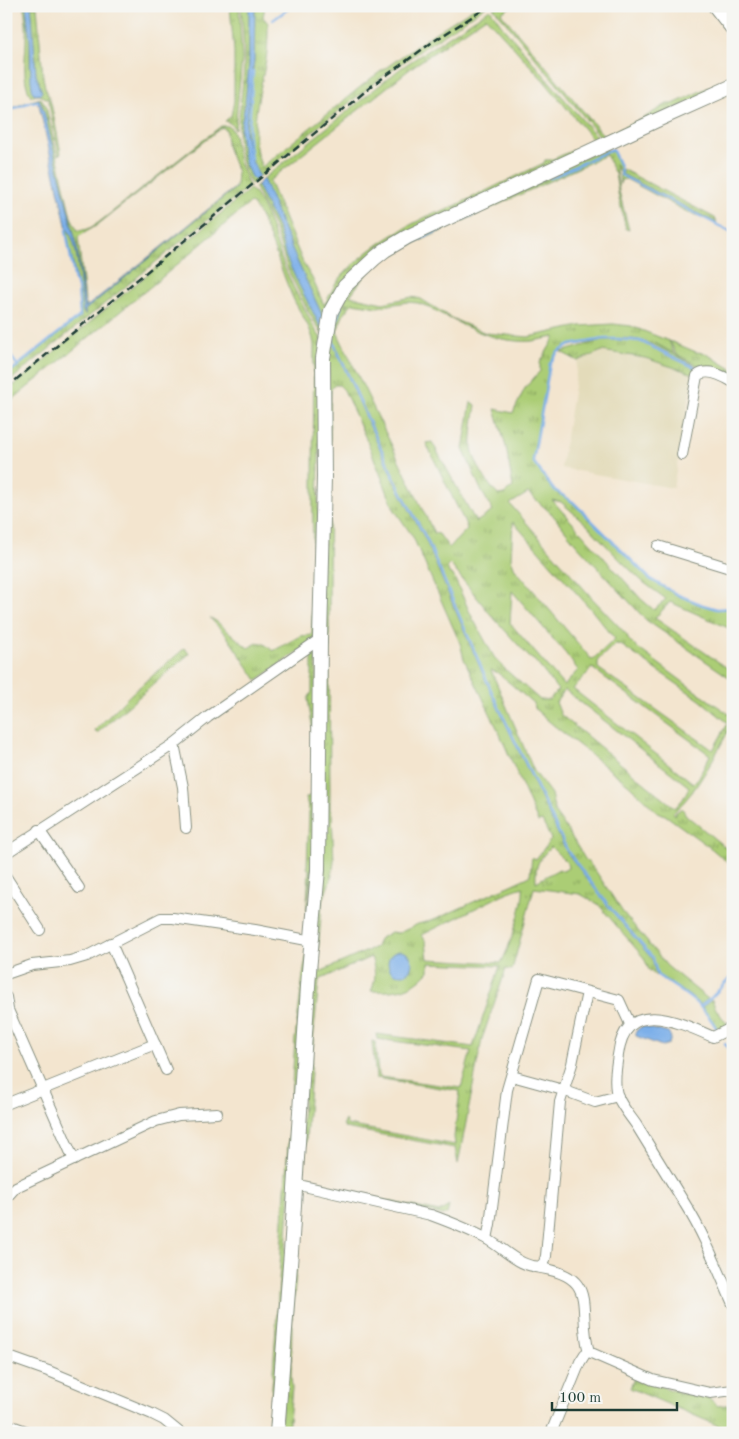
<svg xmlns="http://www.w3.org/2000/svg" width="739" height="1439" viewBox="0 0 739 1439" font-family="'Old Standard TT',serif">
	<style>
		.built { fill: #e3dbba }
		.grass { fill: url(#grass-tufts); stroke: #658554; fill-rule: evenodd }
		.water { fill: #7bafe9; stroke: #4d768e }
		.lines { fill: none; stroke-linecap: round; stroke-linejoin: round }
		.stream { stroke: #7bafe9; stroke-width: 2.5 }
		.minor-casing { stroke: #899182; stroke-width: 12 }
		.major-casing { stroke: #899182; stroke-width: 16 }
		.minor { stroke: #fff; stroke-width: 10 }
		.major { stroke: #fff; stroke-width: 14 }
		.rail { stroke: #1f3d34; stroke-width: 2.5; stroke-dasharray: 8 4; stroke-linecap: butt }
	</style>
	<defs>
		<pattern id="grass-tufts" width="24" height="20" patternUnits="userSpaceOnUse" patternTransform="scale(1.25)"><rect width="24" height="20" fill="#abcd75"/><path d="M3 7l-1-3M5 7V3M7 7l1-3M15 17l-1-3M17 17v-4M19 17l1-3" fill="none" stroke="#8ba861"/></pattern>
	</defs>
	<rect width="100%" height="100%" fill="#f6f6f2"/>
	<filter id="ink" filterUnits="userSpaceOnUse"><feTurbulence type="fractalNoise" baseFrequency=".02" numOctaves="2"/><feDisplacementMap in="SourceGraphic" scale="10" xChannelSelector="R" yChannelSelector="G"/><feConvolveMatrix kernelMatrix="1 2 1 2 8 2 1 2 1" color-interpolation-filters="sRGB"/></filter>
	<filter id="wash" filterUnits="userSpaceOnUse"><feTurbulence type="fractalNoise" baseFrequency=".0096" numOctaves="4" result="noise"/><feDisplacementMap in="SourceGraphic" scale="20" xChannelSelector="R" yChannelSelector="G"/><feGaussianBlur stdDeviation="1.12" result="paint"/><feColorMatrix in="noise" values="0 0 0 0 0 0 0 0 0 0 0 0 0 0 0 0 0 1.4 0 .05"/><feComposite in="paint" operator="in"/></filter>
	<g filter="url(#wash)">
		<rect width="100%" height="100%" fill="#f3e5cf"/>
		<path class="built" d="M602 351 645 358 694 374 673 488 561 468 578 361Z"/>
		<g class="grass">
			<path d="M24 6H26L30 41V67L42 92 36 75 31 6H37L43 77 45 87 51 103 61 153 59 155 48 99 39 95 31 96C21 80 26 56 26 38 27 27 25 17 24 6Z"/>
			<path d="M230 6H239L242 59 235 129 230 123 225 121 231 116 234 101V52Z"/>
			<path d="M241 6H249V65L245 105 240 130 242 148 245 164 251 177 256 181 251 184C227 144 244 104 244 60 244 42 242 24 241 6Z"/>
			<path d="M255 6H265L263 17 268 23C268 37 268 51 265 65 259 98 247 136 262 167L370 79 433 34 477 6H486L390 71 318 127 259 177 250 156 245 132 254 60Z"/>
			<path d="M512 6 501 13 604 136 642 119 667 104H673L733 76V82L604 141 493 7Z"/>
			<path d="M490 9 503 27 602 143 360 268 326 324 298 263 263 179 401 68ZM486 17 544 81 594 141 551 160H545L544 163 438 214 436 212C399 230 364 249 337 282 332 289 329 298 324 305L312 278 304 265 269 181 415 65Z"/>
			<path d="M41 98 46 106 71 217 78 231 88 229 98 223 221 126H228L231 128 234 135 239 162 249 186 6 384V376L81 316 78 286 66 229 67 228C79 244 80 289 83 311L85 315 86 314 85 310 236 187 237 172 227 146 226 130 222 127 96 226 78 237 86 308 85 309 76 242 42 103 39 99 6 111 24 103Z"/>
			<path d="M606 148 608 150 516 193 609 151 610 153V151L612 149 619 166 621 175 702 217 689 213 626 179 621 180 620 184 619 172 615 164 619 191 629 230 626 229 619 199 615 173C611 169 610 161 606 155L398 251 491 205C477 210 463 218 449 225 411 244 364 260 343 300L342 299C344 284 382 255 395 247L566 164Z"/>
			<path d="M622 169 715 218 717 223 622 174Z"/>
			<path d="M257 185 279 231 282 244 322 326V334L308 311 288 270 274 227 255 188Z"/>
			<path d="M250 189C266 201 278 252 286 271 295 292 306 311 316 331L321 338 316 639 257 680 226 635 210 618 216 621 248 648C262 640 261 641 273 651L300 636 312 635 314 345C312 327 299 312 292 296 279 266 270 231 253 204L250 203 166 274 6 405V392Z"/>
			<path d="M366 274 350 296 383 303 412 297 421 299 453 319 486 333 528 337 580 326 613 324 631 326 669 341 674 354 655 343 697 367C683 363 667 351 653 345 628 333 606 340 581 344 566 346 558 349 550 363L533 461 552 489 573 502 650 579 678 596 703 605 717 609H733V630L670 602 655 618 733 672V680L646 620 576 544 552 514 528 493 510 504 592 598 627 635 628 639 635 646 694 690 732 716 733 715V723C715 754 700 789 673 813L676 815 675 813 682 808 686 815 733 854V867L712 849 665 815 656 811 629 785 552 724 536 710 533 703 498 673 491 670 534 771 551 794 555 813 568 831 585 859 595 870 622 911 667 966 708 999 700 1005 690 996 657 975 653 958 612 909 568 852 493 695 453 603 428 540 396 480 334 341 335 328 342 304 343 302 346 304 345 307 350 303 347 304 344 301 347 294ZM407 302 418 303 426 306C459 323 492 344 532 341 540 340 547 338 555 337L540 363V371L525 388 513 413 495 409 506 447 513 487 504 494 498 495C488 485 474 462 472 448 471 433 474 419 476 405L471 402 463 449 481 490 493 511 476 522 432 442 426 443 466 525 467 529 449 548 439 534 434 533 337 332C341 320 343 312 353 303L377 307ZM552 500 561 502 586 524 619 559 643 582 666 599 654 610 641 599ZM513 522 589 607 615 639 592 660 515 569 511 559ZM450 564 491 615 529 657 535 661 558 690 549 700H540L506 670 494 657 471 615 453 575 449 573 447 567ZM512 591 566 654 578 670 564 686 510 623ZM615 644 621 645 700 700 728 723 713 750 598 668V660ZM592 668 710 755 699 777 693 783 573 689ZM565 690 689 787 683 799 675 808 561 715 556 702Z"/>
			<path d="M603 340H629L640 342 696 369 694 374 645 358 602 351 578 361 561 352Z"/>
			<path d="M332 341 394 481 426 541 452 603 492 695 567 853 611 910 652 959 656 976 649 970 644 958 598 904 580 894 534 888 512 970 506 969 482 1039 458 1164 455 1148 345 1128 343 1124 345 1120 347 1125 455 1145 454 1137 460 1091 376 1078 372 1041 375 1042 378 1074 380 1077 461 1088 471 1051 377 1039 376 1034 473 1047 500 966 429 963V971C411 991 396 992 371 991 377 979 375 969 371 957L319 980 314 1030 303 1181 336 1188 342 1191 439 1212 449 1206 447 1214 443 1215 297 1182 306 1067 328 362ZM334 385H339L344 390 368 443 394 509 413 537 460 643 464 659 499 732 538 822 542 821 551 839 536 859 532 857 530 875 528 877 434 920 418 924 399 933 391 932 379 939 376 947 322 971 317 966 322 904 332 875 334 862 332 814 330 810 329 615 330 411 331 388ZM551 847 567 863 568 868 563 871 559 869 536 882C535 864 539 859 551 847ZM523 887C525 903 509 949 501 963L428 959 426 942 422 935 508 892Z"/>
			<path d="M670 341 696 352 705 353 733 370V379L712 369 699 366 676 354Z"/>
			<path d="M316 644 315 832 305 937 309 869 307 868 309 812 306 798 311 795 313 789 312 725 308 699 312 692V646Z"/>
			<path d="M185 648 189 654 97 733 95 730 131 694Z"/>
			<path d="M309 942 272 1433H269L295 1039 303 975Z"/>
			<path d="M712 1000 716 1009 727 1024 733 1021V1025L718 1030 702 1007Z"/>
			<path d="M303 1188 292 1321 291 1376 292 1388 288 1433H280L298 1194Z"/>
			<path d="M634 1378 682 1393 709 1398 718 1406 733 1404V1432L630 1388Z"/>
		</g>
		<g class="water">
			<path d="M26 6H31L32 14 36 75 42 92 39 95 33 93 31 81 30 41Z"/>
			<path d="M249 6H255L254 60 245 132 250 156 259 176 256 181 251 177 245 164 242 148 240 130 245 105 249 65Z"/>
			<path d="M39 99 44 112 76 242 85 308 236 187 85 310V315L83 311C81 294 78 239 67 229L39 105 35 101Z"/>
			<path d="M263 179 298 263 325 321 322 326H320L297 281 286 257 279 231 257 185Z"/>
			<circle cx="400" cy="963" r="12"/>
			<path d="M642 1026 668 1033 671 1037 669 1044 662 1046 636 1036V1031Z"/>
		</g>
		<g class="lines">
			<g class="stream">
				<path d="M273 20 292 6"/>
				<path d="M6 112 30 102 38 101"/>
				<path d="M251 160 248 137 253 71"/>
				<path d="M550 178 612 149 620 166 621 175 733 233"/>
				<path d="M403 247 480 211"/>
				<path d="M335 325 341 307"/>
				<path d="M333 338V341L395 480 427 540 493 695 568 852 611 909 653 958 657 975C682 992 703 1003 718 1031"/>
				<path d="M6 350 18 366"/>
				<path d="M696 368 640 341 618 339H604L570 345 558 352 550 363 533 461 553 489 573 502 650 579 678 595 703 605 717 609 733 608"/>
				<path d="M6 375 80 316 78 287 75 282 66 230"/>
				<path d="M701 1006 710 999 733 975"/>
				<path d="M725 1044 733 1052"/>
			</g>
		</g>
	</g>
	<g filter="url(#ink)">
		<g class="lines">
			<g class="minor-casing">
				<g id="minor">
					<path d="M682 455 697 376C707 367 723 376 733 382"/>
					<path d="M658 546 733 569"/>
					<path d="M174 744 183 787 186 828"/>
					<path d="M39 830 79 888"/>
					<path d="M6 853 174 744 208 717 320 639"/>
					<path d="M6 877 40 930"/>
					<path d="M111 943 166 1070"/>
					<path d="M6 974 32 965 70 961 87 956 161 918H173L255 930 312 941"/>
					<path d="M6 997 8 1010 74 1160"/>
					<path d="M733 1027 713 1037C677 1021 625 997 618 1055 616 1067 613 1086 618 1097 622 1107 631 1117 637 1126 653 1152 669 1178 685 1204 705 1236 718 1270 733 1304"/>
					<path d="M512 1076 563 1090 595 1102 618 1096"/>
					<path d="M6 1104 155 1044"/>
					<path d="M295 1184 431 1215C450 1222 468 1229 485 1238 503 1247 521 1270 543 1266L546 1256 560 1102 572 1064 587 992"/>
					<path d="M6 1198 16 1187 156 1121 179 1115 217 1113"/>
					<path d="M487 1239 490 1224 507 1090 539 979 619 1000 630 1024"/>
					<path d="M535 1267C602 1276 576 1307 589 1352"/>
					<path d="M6 1356 51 1372 152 1414 164 1420 180 1433"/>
					<path d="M6 1424 31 1433"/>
					<path d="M551 1433 580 1362 585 1354 589 1352 653 1380 710 1393 733 1390"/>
				</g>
			</g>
			<g class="major-casing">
				<g id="major">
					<path d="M715 6 733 29"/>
					<path d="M277 1433 291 1252 309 971 318 870 320 639 324 477 323 358 331 311 345 286 375 258 385 250 407 237 655 121 733 86"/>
				</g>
			</g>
			<use href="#minor" class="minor"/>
			<use href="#major" class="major"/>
			<path class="rail" d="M6 388 373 85 434 41 489 6"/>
		</g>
	</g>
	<rect width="739" height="1439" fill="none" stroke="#f6f6f2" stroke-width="25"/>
	<path d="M552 1402v8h125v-8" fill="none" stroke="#1f3d34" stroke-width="2.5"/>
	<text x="559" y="1402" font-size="15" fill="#1f3d34" stroke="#f6f6f2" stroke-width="4" paint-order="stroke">100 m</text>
</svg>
